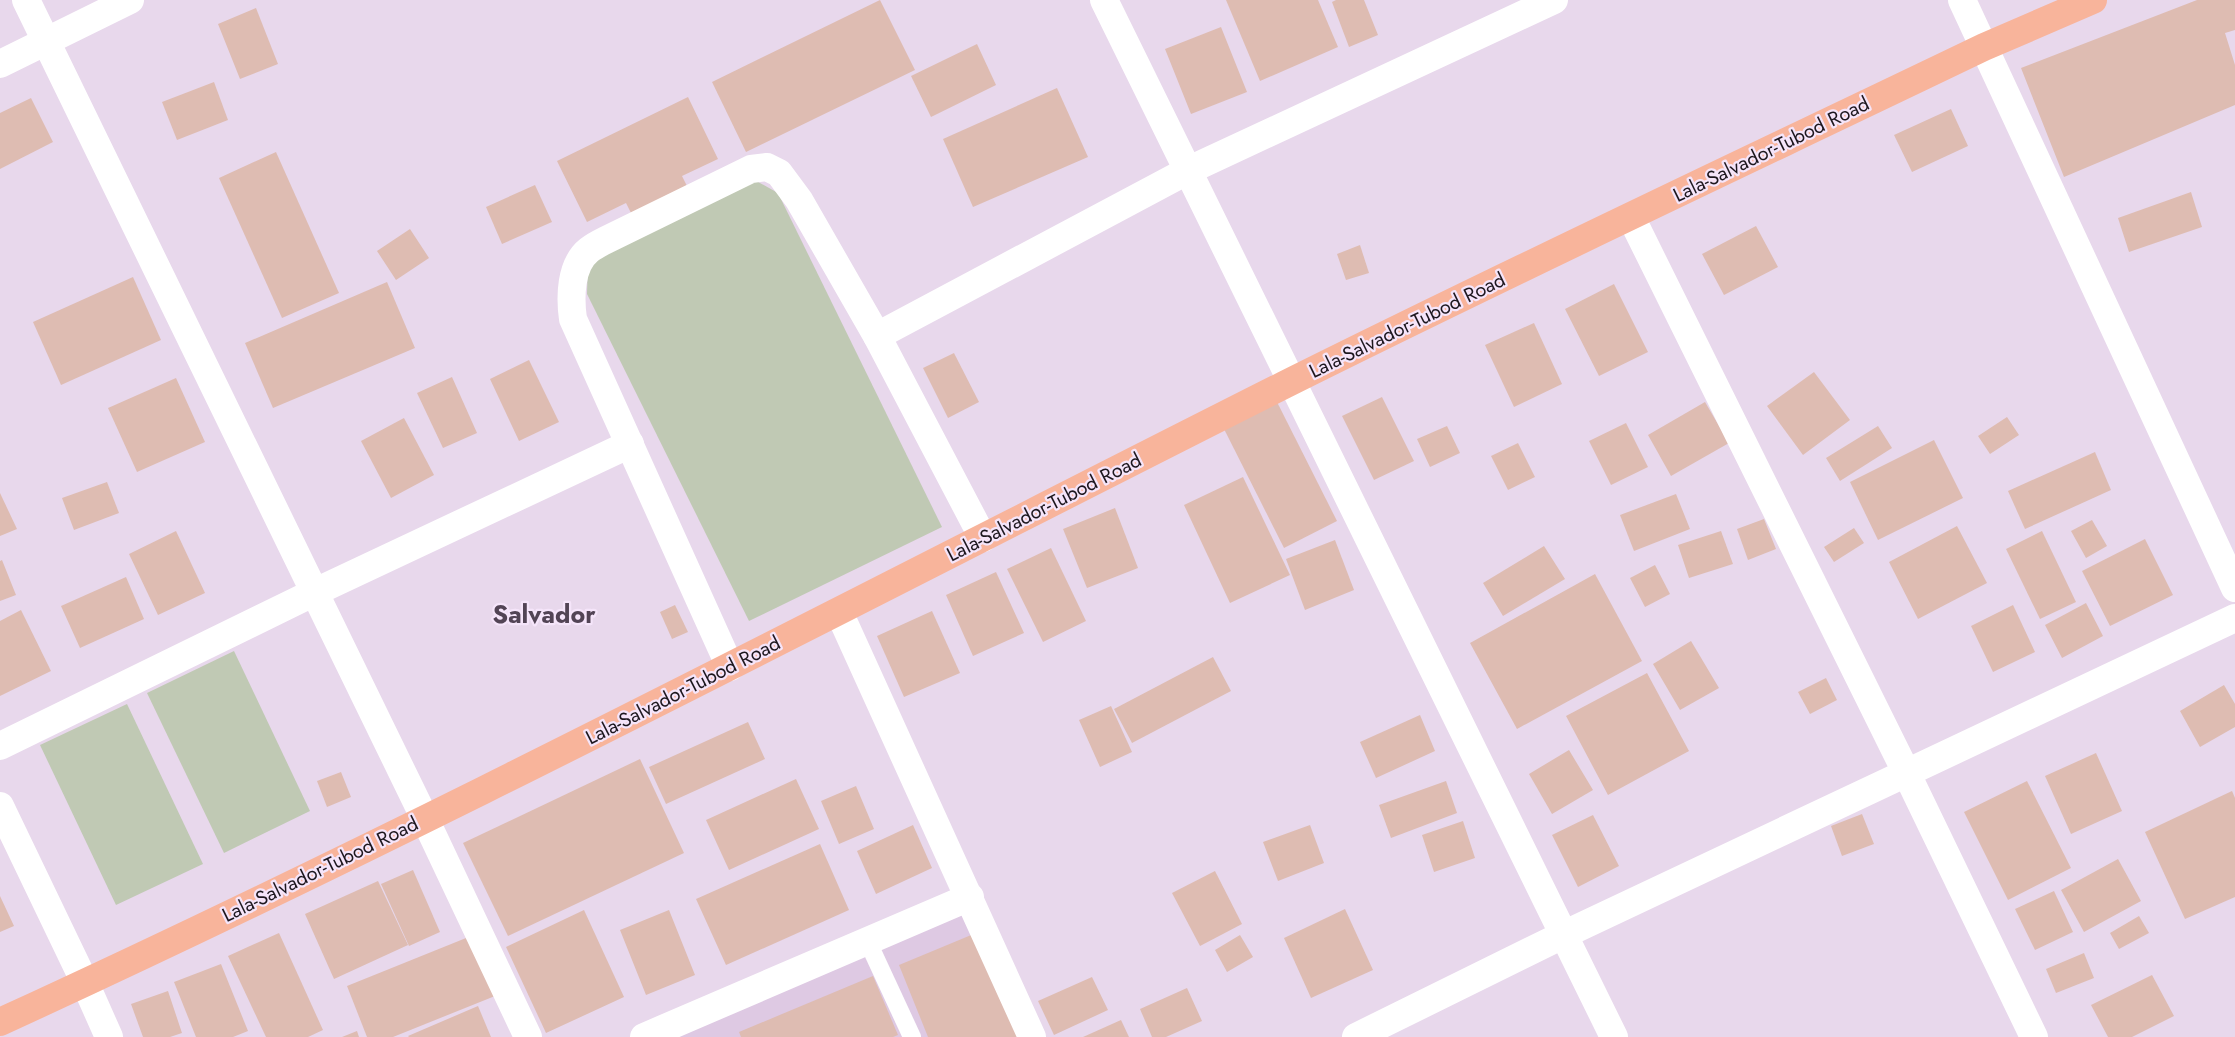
<svg xmlns="http://www.w3.org/2000/svg" width="2235" height="1037" viewBox="0 0 2235 1037" font-family="Jost,sans-serif">
	<style>
		.built { fill: #dec9e3 }
		.green { fill: #c0c9b4 }
		.building { fill: #debcb2 }
		.lines { fill: none; stroke-linecap: round; stroke-linejoin: round }
		.service { stroke: #fff; stroke-width: 18 }
		.minor { stroke: #fff; stroke-width: 28 }
		.primary { stroke: #f8b49b; stroke-width: 28 }
		.labels { text-anchor: middle; stroke-width: 4.5; stroke-linejoin: round; paint-order: stroke }
		.street-label { font-size: 20px; fill: #1d171e; stroke: #f5e5fa }
		.district-label { font-size: 25px; font-weight: bold; fill: #524455; stroke: #f5e5fa }
	</style>
	<rect width="100%" height="100%" fill="#e8d8ec"/>
	<path class="built" d="M965 902 1022 1037H653Z"/>
	<g class="green">
		<path d="M751 178 778 193 942 527 749 621 587 294 588 259Z"/>
		<path d="M234 651 310 811 224 853 147 693Z"/>
		<path d="M127 704 203 864 116 905 40 745Z"/>
	</g>
	<g class="building">
		<path d="M880 0 915 70 746 152 712 82Z"/>
		<path d="M1226 0H1318L1338 47 1260 81Z"/>
		<path d="M1336 0H1364L1378 35 1349 47 1332 2Z"/>
		<path d="M2197 0H2235V30L2225 33 2235 65V105L2064 177 2021 68Z"/>
		<path d="M256 8 278 64 240 79 218 24Z"/>
		<path d="M1221 27 1247 92 1191 114 1165 49Z"/>
		<path d="M977 44 996 85 931 117 911 76Z"/>
		<path d="M214 82 228 120 177 140 162 102Z"/>
		<path d="M1057 88 1088 157 973 207 943 139Z"/>
		<path d="M688 97 718 159 682 176 690 192 634 219 626 203 587 222 557 161Z"/>
		<path d="M31 98 53 142 0 169V113Z"/>
		<path d="M1951 109 1968 146 1912 172 1894 135Z"/>
		<path d="M276 152 339 293 282 318 219 178Z"/>
		<path d="M535 185 552 222 502 244 486 207Z"/>
		<path d="M2191 192 2202 227 2129 252 2118 218Z"/>
		<path d="M1756 226 1778 267 1724 295 1702 254Z"/>
		<path d="M410 229 429 258 396 280 377 251Z"/>
		<path d="M1360 245 1369 273 1346 280 1337 254Z"/>
		<path d="M133 277 161 340 61 385 33 322Z"/>
		<path d="M387 282 415 348 273 408 245 343Z"/>
		<path d="M1614 284 1648 352 1599 376 1565 309Z"/>
		<path d="M1534 323 1562 384 1514 407 1485 345Z"/>
		<path d="M954 353 979 402 948 418 923 368Z"/>
		<path d="M529 360 559 422 519 441 490 379Z"/>
		<path d="M1814 372 1850 420 1803 455 1767 406Z"/>
		<path d="M452 377 477 433 443 448 417 393Z"/>
		<path d="M176 378 205 442 137 472 108 408Z"/>
		<path d="M1382 397 1414 461 1374 480 1342 416Z"/>
		<path d="M1275 398 1337 521 1284 548 1222 425Z"/>
		<path d="M1705 402 1729 443 1671 476 1648 435Z"/>
		<path d="M2007 417 2019 435 1990 454 1978 436Z"/>
		<path d="M404 418 434 475 391 498 361 441Z"/>
		<path d="M1626 423 1648 467 1611 485 1589 441Z"/>
		<path d="M1447 426 1460 453 1430 467 1417 439Z"/>
		<path d="M1878 426 1892 448 1840 481 1826 458Z"/>
		<path d="M1934 440 1963 498 1878 540 1850 482Z"/>
		<path d="M1518 443 1535 477 1508 490 1491 456Z"/>
		<path d="M2095 452 2111 490 2025 529 2008 491Z"/>
		<path d="M1243 477 1290 575 1230 603 1184 505Z"/>
		<path d="M107 482 119 513 74 530 62 498Z"/>
		<path d="M0 493 17 529 0 536Z"/>
		<path d="M1676 494 1690 529 1634 551 1620 515Z"/>
		<path d="M1115 508 1138 568 1087 588 1063 529Z"/>
		<path d="M1764 519 1776 549 1748 560 1737 529Z"/>
		<path d="M2092 520 2107 546 2086 558 2071 531Z"/>
		<path d="M1957 526 1987 583 1918 619 1889 562Z"/>
		<path d="M1854 528 1864 543 1834 562 1824 547Z"/>
		<path d="M176 531 205 593 158 615 129 554Z"/>
		<path d="M1721 531 1733 564 1689 578 1678 545Z"/>
		<path d="M2042 531 2076 602 2040 619 2006 549Z"/>
		<path d="M2145 539 2173 595 2110 626 2082 571Z"/>
		<path d="M1335 540 1354 590 1305 610 1286 559Z"/>
		<path d="M1544 546 1565 579 1503 616 1483 583Z"/>
		<path d="M1051 548 1086 621 1043 642 1007 569Z"/>
		<path d="M2 560 16 595 0 601V561Z"/>
		<path d="M1655 565 1670 594 1645 607 1630 578Z"/>
		<path d="M996 572 1024 633 973 656 946 595Z"/>
		<path d="M1595 574 1642 661 1517 729 1470 643Z"/>
		<path d="M126 577 144 619 80 648 61 606Z"/>
		<path d="M2086 603 2103 636 2062 658 2045 625Z"/>
		<path d="M675 605 688 632 672 639 660 612Z"/>
		<path d="M2013 605 2035 652 1993 672 1971 626Z"/>
		<path d="M21 610 51 671 0 696V621Z"/>
		<path d="M932 611 960 673 904 697 877 636Z"/>
		<path d="M1691 641 1719 688 1680 710 1653 664Z"/>
		<path d="M1213 657 1231 691 1132 743 1114 709Z"/>
		<path d="M1647 673 1689 751 1608 795 1566 716Z"/>
		<path d="M1826 678 1837 700 1810 714 1798 692Z"/>
		<path d="M2224 685 2235 704V727L2200 747 2180 711Z"/>
		<path d="M1111 706 1132 752 1100 767 1079 720Z"/>
		<path d="M1420 715 1435 751 1376 778 1360 742Z"/>
		<path d="M748 722 765 759 666 804 649 767Z"/>
		<path d="M1569 750 1593 790 1552 814 1529 774Z"/>
		<path d="M2096 753 2122 811 2071 834 2045 776Z"/>
		<path d="M640 759 684 853 508 936 463 843Z"/>
		<path d="M341 772 351 797 327 807 317 781Z"/>
		<path d="M796 779 819 829 729 870 706 820Z"/>
		<path d="M1446 781 1457 813 1391 838 1379 805Z"/>
		<path d="M2027 781 2071 868 2008 900 1964 812Z"/>
		<path d="M856 786 874 829 839 844 821 801Z"/>
		<path d="M2232 791 2235 798V897L2185 919 2145 832Z"/>
		<path d="M1862 814 1874 844 1842 856 1831 826Z"/>
		<path d="M1593 815 1619 866 1578 887 1552 835Z"/>
		<path d="M1463 821 1475 858 1434 872 1422 835Z"/>
		<path d="M913 825 932 868 876 894 857 851Z"/>
		<path d="M1310 825 1324 863 1278 881 1263 842Z"/>
		<path d="M820 844 849 910 726 965 696 899Z"/>
		<path d="M2118 859 2141 901 2084 932 2061 890Z"/>
		<path d="M413 870 440 932 409 946 381 884Z"/>
		<path d="M1215 871 1242 924 1200 946 1172 893Z"/>
		<path d="M378 881 408 945 334 979 305 914Z"/>
		<path d="M2054 891 2073 932 2035 950 2015 909Z"/>
		<path d="M0 896 14 926 0 932Z"/>
		<path d="M1345 909 1373 970 1311 998 1284 938Z"/>
		<path d="M584 910 624 997 546 1033 506 947Z"/>
		<path d="M669 910 695 975 646 995 620 930Z"/>
		<path d="M2139 916 2149 933 2119 949 2110 933Z"/>
		<path d="M279 933 323 1030 308 1037H266L228 956Z"/>
		<path d="M976 933 1019 1037H928L899 965Z"/>
		<path d="M1240 935 1253 957 1227 972 1215 950Z"/>
		<path d="M471 936 495 996 393 1037H367L347 986Z"/>
		<path d="M2084 953 2094 978 2056 993 2046 969Z"/>
		<path d="M221 964 248 1031 233 1037H196L174 982Z"/>
		<path d="M2152 975 2174 1016 2132 1037H2108L2091 1005Z"/>
		<path d="M873 976 898 1035 893 1037H741L739 1032Z"/>
		<path d="M1092 977 1108 1010 1054 1035 1038 1001Z"/>
		<path d="M1187 988 1202 1021 1166 1037H1152L1140 1009Z"/>
		<path d="M168 991 182 1033 170 1037H143L131 1004Z"/>
		<path d="M478 1006 491 1037H409L408 1036Z"/>
		<path d="M1121 1020 1129 1037H1083Z"/>
		<path d="M357 1031 359 1037H342Z"/>
	</g>
	<g class="lines">
		<path class="service" d="M868 942 912 1037"/>
		<g class="minor">
			<path d="M26 0 425 819 528 1037"/>
			<path d="M1104 0 1614 1037"/>
			<path d="M1962 0 2235 588"/>
			<path d="M0 64 130 0"/>
			<path d="M1631 217 1906 772 2034 1037"/>
			<path d="M877 336 1187 171 1554 0"/>
			<path d="M839 612 1032 1037"/>
			<path d="M730 667 573 319C570 298 570 265 589 250 594 246 600 243 606 240L751 169 767 167 779 173 799 200 877 336 983 538"/>
			<path d="M0 746 313 593 630 444"/>
			<path d="M0 806 85 983 109 1037"/>
			<path d="M644 1037 970 897"/>
			<path d="M1356 1037 1563 935 2235 618"/>
		</g>
		<path class="primary" d="M0 1022C434 823 857 600 1284 385 1516 269 1751 159 1984 47L2093 0"/>
	</g>
	<g class="labels">
		<g class="street-label">
			<text transform="translate(1771 149) rotate(-26)" y="7">Lala-Salvador-Tubod Road</text>
			<text transform="translate(1407 325) rotate(-26)" y="7">Lala-Salvador-Tubod Road</text>
			<text transform="translate(1044 507) rotate(-27)" y="7">Lala-Salvador-Tubod Road</text>
			<text transform="translate(683 690) rotate(-27)" y="7">Lala-Salvador-Tubod Road</text>
			<text transform="translate(320 869) rotate(-26)" y="7">Lala-Salvador-Tubod Road</text>
		</g>
		<g class="district-label">
			<text x="544" y="623">Salvador</text>
		</g>
	</g>
</svg>
